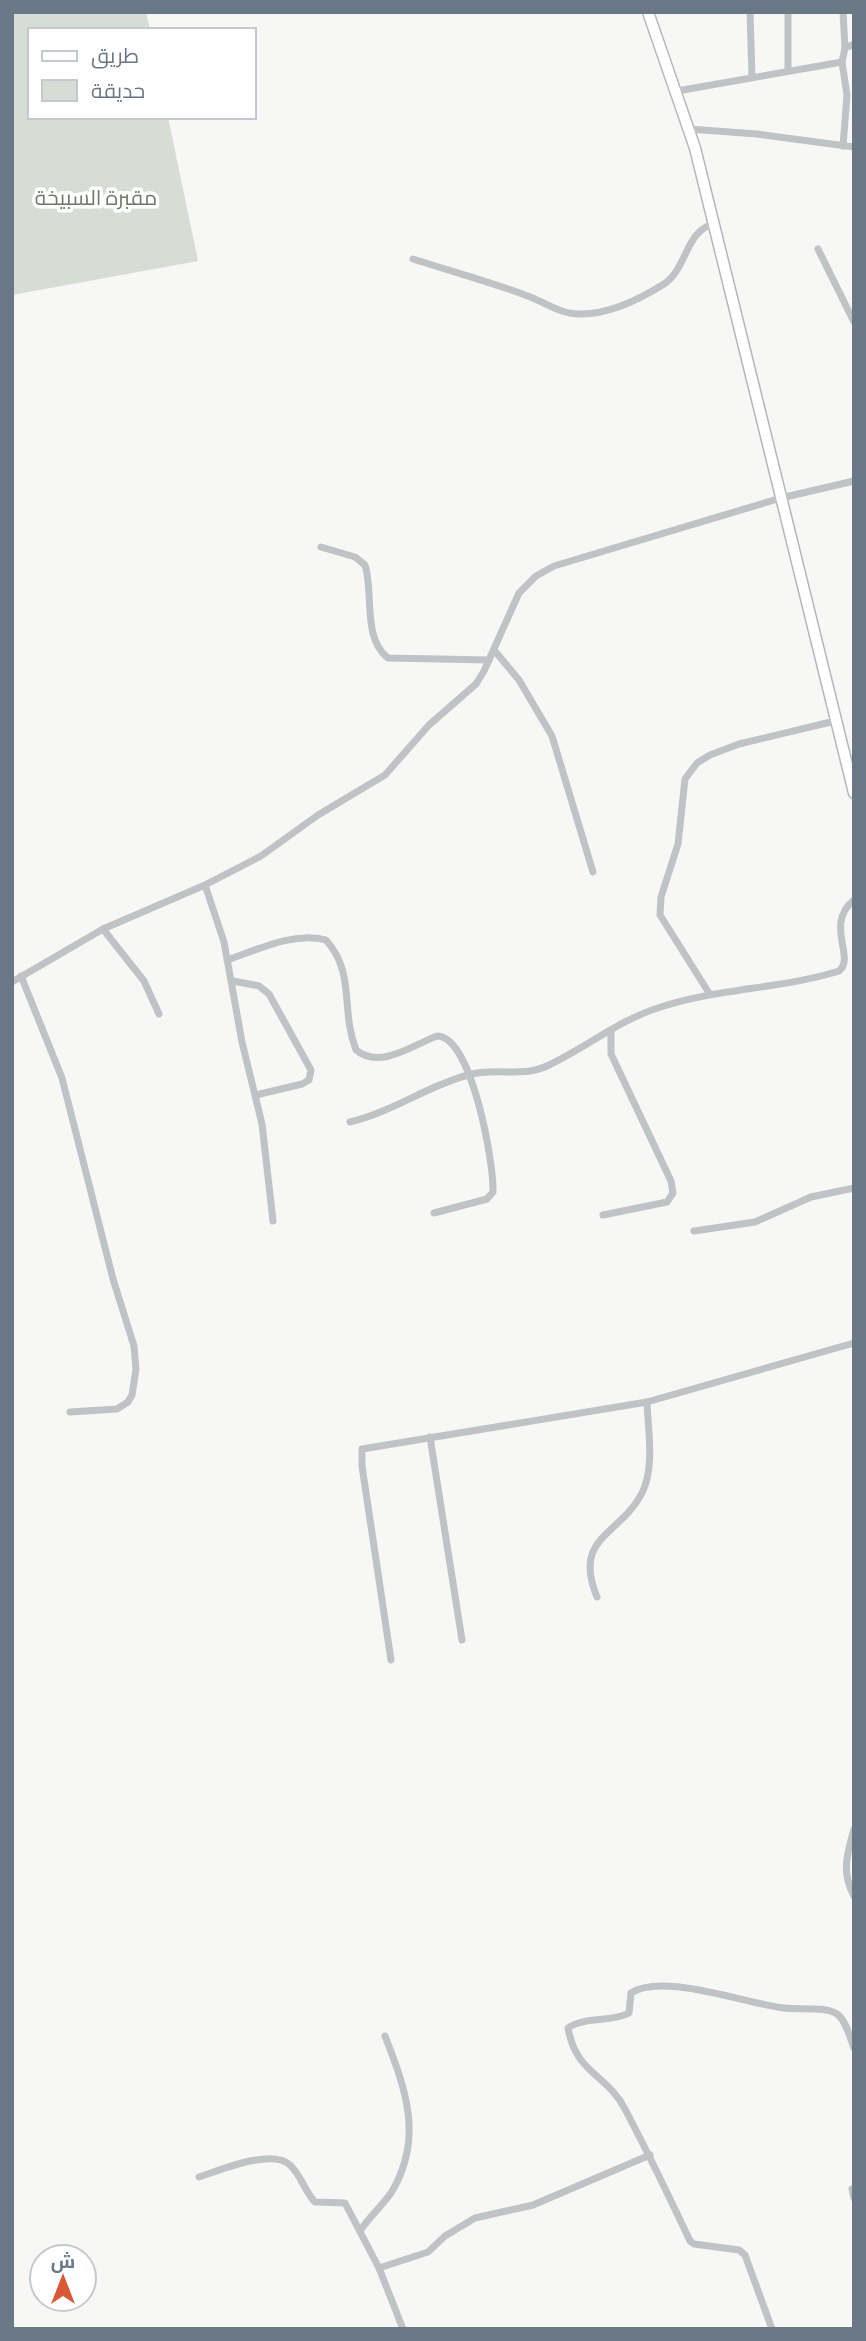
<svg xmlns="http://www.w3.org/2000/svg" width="866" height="2341" viewBox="0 0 866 2341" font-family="Manrope,Cairo,sans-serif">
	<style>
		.green { fill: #d7dcd4 }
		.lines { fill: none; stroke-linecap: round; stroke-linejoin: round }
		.secondary-casing { stroke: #b1b7bb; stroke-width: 13 }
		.street { stroke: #bfc3c6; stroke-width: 7 }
		.secondary { stroke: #fff; stroke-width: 10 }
		.labels { text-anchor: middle; stroke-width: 7; stroke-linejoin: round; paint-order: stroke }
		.park-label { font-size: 21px; fill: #6b7b67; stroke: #fff }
	</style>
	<rect width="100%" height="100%" fill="#f7f7f5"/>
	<path class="green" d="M12 12H146L150 30H30V117H168L198 261 12 295Z"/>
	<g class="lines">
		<g class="secondary-casing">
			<path id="secondary" d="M648 12 695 148 854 793"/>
		</g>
		<g class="street">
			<path d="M750 12 752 77"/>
			<path d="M788 12V71"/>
			<path d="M843 12 845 48"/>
			<path d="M677 91 842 62"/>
			<path d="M689 129 757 134 854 147"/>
			<path d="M843 146 847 95 842 62 845 48 854 44"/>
			<path d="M818 249 854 322"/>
			<path d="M413 259C450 271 488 281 525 295 543 301 559 314 579 314 608 315 640 299 664 284 687 269 685 232 713 224"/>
			<path d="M321 547 355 557 365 565C374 593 362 638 388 658L489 660"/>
			<path d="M494 650 519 680 552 736 593 872"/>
			<path d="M205 885 224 942 242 1042 262 1124 273 1221"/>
			<path d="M103 929 144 981 159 1014"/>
			<path d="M227 960C257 950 295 931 326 940 356 974 340 1008 356 1050 380 1070 413 1045 437 1036 472 1036 494 1164 493 1192L487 1199 434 1213"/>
			<path d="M21 976 62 1078 113 1279 134 1346 136 1369 132 1395 128 1402 117 1409 70 1412"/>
			<path d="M233 981 259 986 269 994 311 1070 309 1080 302 1084 256 1095"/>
			<path d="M12 982 103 929 205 885 261 856 318 815 385 775 429 725 476 684 484 671 519 593 536 576 554 566 781 498 854 481"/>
			<path d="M709 993 660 915 661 897 678 844 685 779 697 763 710 755 739 744 835 721"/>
			<path d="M350 1122C392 1112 427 1086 468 1075 495 1067 522 1078 547 1066 586 1048 620 1019 661 1007 719 988 781 989 839 971 856 958 824 924 854 900"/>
			<path d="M603 1215 667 1202 673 1193 671 1181 611 1054V1031"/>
			<path d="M694 1231 755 1222 811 1197 854 1188"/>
			<path d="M430 1437 462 1640"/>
			<path d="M597 1597C572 1536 620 1536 642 1493 655 1467 648 1430 647 1402"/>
			<path d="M391 1660 362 1466V1449L647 1402 854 1343"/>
			<path d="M854 1829C847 1854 841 1872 854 1896"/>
			<path d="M199 2177C221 2170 272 2148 290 2165 301 2175 305 2192 315 2202L345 2203 379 2268 403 2329"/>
			<path d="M852 2189 854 2198"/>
			<path d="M360 2231C369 2217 382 2206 391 2193 424 2139 406 2090 385 2036"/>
			<path d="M379 2268 428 2252 445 2236 475 2218 533 2205 650 2155"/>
			<path d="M772 2329 745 2255 739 2250 694 2244 690 2241C669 2196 648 2153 625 2109 607 2074 576 2074 568 2028 585 2016 610 2023 629 2013L631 1993C662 1972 747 2004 784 2008 799 2010 825 2006 837 2014 846 2020 850 2038 854 2048"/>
		</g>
		<use href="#secondary" class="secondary"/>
	</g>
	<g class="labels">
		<g class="park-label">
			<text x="96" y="205">مقبرة السبيخة</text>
		</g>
	</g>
	<rect width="866" height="2341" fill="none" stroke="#697884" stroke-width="28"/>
	<rect x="28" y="28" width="228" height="91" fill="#ffffff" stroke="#c3c9ce" stroke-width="2"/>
	<rect x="42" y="51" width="35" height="10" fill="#ffffff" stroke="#c3c9ce" stroke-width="2"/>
	<text x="91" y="63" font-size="21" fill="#697884">طريق</text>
	<rect x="42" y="80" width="35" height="21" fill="#d7dcd4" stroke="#c3c9ce" stroke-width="2"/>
	<text x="91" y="98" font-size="21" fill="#697884">حديقة</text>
	<g transform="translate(63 2278)"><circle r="33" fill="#ffffff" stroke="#c3c9ce" stroke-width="2"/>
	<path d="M0-5L12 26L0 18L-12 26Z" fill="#d75936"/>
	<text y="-10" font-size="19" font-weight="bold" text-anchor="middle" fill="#697884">ش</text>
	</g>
</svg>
